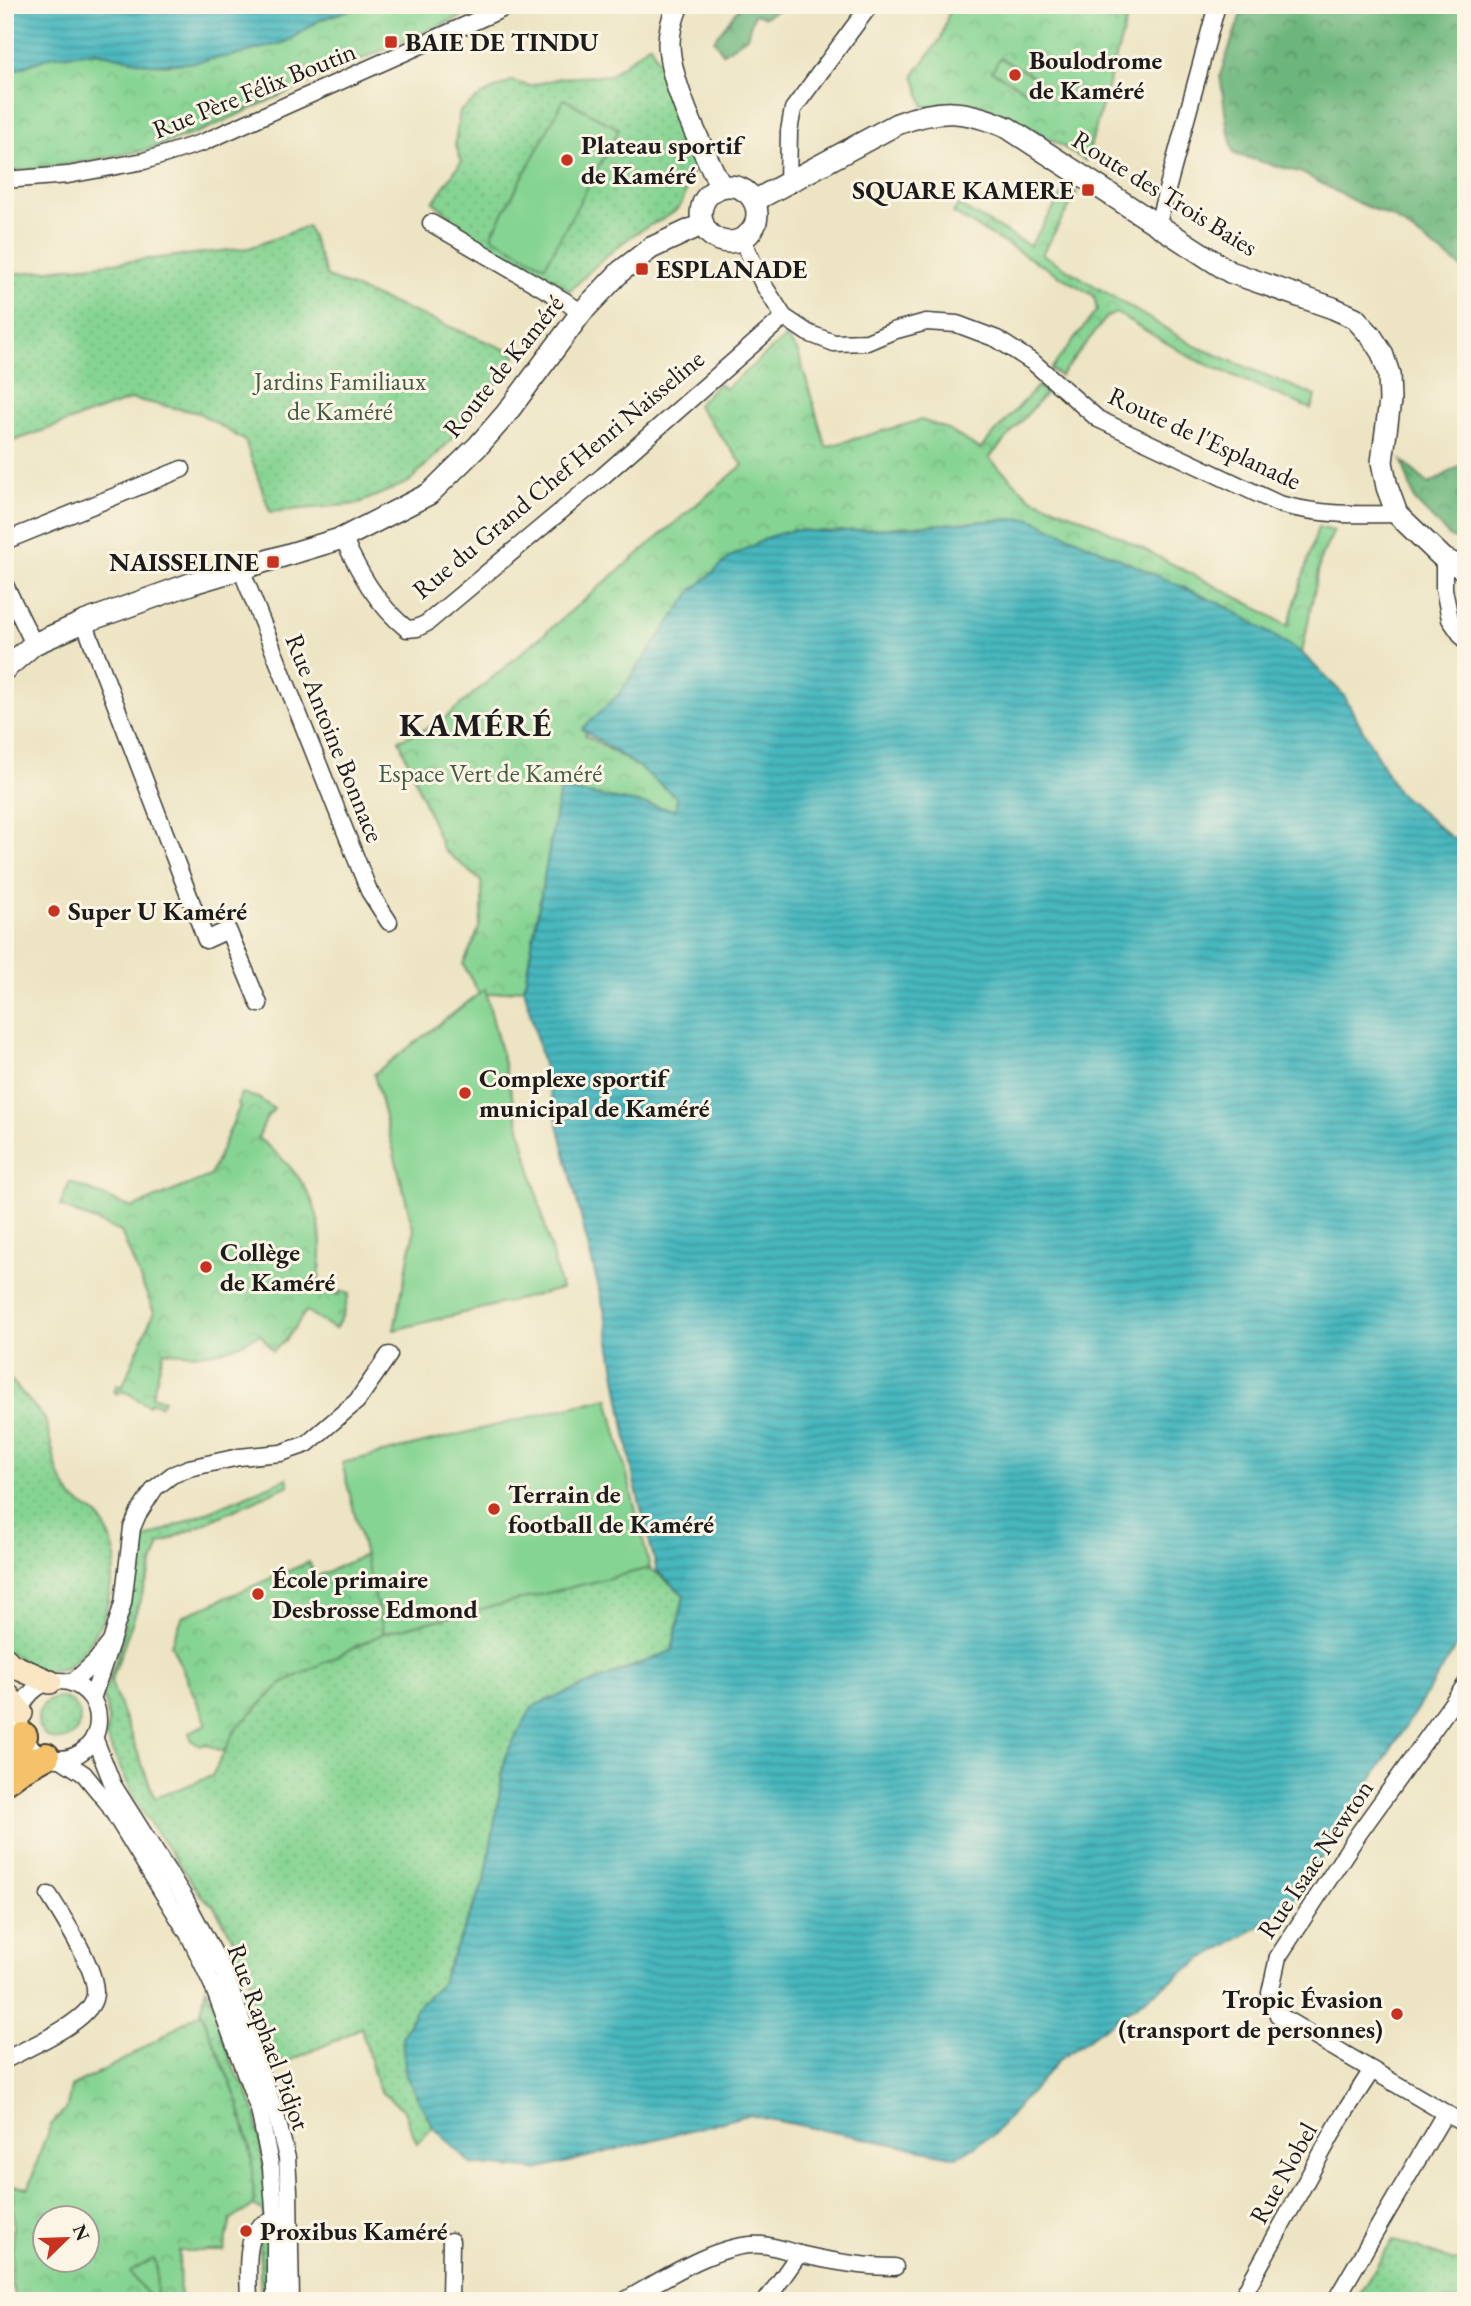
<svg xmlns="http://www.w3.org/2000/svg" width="1471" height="2306" viewBox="0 0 1471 2306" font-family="'EB Garamond',serif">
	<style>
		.grass { fill: url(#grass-dots); stroke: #517858; stroke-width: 2 }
		.forest { fill: url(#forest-crowns); stroke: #44694c; stroke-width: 2 }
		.park { fill: url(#park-crowns); stroke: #517858; stroke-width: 2; fill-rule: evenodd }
		.pitch { fill: #86d493; stroke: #517858; stroke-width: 2 }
		.water { fill: url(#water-rules); stroke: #326a6d; stroke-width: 2 }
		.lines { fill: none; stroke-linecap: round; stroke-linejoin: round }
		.minor-casing { stroke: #3b3a35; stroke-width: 19 }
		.tertiary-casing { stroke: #3b3a35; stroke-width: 24 }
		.secondary-casing { stroke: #3b3a35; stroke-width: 26 }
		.primary-casing { stroke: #3b3a35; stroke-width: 30 }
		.minor { stroke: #fff; stroke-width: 16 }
		.tertiary { stroke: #fff; stroke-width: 21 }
		.secondary { stroke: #fbe6c4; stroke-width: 23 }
		.primary { stroke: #f5c16b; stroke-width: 26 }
		.poi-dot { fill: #c8321e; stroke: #fcf5e5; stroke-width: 2.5 }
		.labels { text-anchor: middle; stroke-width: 6; stroke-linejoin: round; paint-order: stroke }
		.poi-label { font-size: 26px; font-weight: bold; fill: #1c1c1c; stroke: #fcf5e5; text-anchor: start }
		.street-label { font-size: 26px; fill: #1c1c1c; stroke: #fcf5e5 }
		.park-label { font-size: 26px; fill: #415c46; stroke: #fcf5e5 }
		.district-label { font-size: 33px; font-weight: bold; letter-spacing: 2px; fill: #1c1c1c; stroke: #fcf5e5 }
	</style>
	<defs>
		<pattern id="grass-dots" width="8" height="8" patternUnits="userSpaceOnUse" patternTransform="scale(1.75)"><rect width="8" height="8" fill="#86d493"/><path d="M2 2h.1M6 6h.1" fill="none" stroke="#73b57e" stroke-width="1.8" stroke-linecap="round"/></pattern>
		<pattern id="forest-crowns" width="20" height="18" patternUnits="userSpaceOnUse" patternTransform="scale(1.75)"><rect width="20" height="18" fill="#6cb67d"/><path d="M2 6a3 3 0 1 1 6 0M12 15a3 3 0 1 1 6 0" fill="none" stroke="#589366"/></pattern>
		<pattern id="park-crowns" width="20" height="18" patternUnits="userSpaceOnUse" patternTransform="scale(1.75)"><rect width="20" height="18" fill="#86d493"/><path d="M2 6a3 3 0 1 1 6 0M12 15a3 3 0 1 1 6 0" fill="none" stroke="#73b57e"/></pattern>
		<pattern id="water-rules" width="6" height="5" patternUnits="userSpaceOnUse" patternTransform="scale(1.75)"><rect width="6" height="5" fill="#47b7be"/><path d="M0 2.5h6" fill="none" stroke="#3a949a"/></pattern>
	</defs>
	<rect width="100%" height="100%" fill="#fcf5e5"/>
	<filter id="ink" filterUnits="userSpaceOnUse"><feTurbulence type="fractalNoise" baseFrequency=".0143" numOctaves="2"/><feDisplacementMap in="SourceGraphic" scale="14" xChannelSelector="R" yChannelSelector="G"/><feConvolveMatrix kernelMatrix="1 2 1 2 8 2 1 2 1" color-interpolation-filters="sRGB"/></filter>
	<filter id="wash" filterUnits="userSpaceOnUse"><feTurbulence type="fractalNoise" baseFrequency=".00686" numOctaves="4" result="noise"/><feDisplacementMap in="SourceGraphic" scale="28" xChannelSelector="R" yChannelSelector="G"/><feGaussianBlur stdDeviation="1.57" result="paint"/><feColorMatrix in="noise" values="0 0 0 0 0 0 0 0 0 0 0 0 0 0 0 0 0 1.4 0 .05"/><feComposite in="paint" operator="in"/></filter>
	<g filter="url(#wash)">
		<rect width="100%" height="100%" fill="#ede4c3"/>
		<g class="grass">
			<path d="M650 44 679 108 695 168C686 180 688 198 678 208 668 219 653 223 641 230 614 247 592 269 570 291L553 278 453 225 448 214 433 202 461 162 455 142 460 111 482 95 511 81 529 86 561 78 610 75Z"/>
			<path d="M308 226 327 277 517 354 470 421 409 482 357 504 270 512 245 441 199 413 132 399 5 444V275L249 248Z"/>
			<path d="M11 1380 45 1419 58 1473 72 1498 99 1516 111 1539 116 1558 105 1616 83 1653 65 1669 39 1671 5 1650V1386Z"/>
			<path d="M287 1478 289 1485 160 1544 111 1682 155 1798 212 1776 237 1727 282 1683 384 1633 650 1568 684 1595 672 1651 533 1706 506 1754 485 1880 439 1987 419 2004 406 2076 433 2127 417 2144 403 2109 382 2093 377 2085 361 2027 337 2040 278 2066 254 2008 249 1976 230 1933 213 1905 203 1898 138 1806 106 1737 108 1723 107 1707 102 1695C124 1649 131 1594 135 1543Z"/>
			<circle cx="59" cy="1719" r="21"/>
			<path d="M206 1988 219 2016V2029L237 2076 247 2088 256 2116 270 2212 264 2219 262 2211 254 2206 251 2152 237 2099 201 2012Z"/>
			<path d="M263 2234 268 2236 271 2301H260V2244L249 2242Z"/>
			<path d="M1393 2240 1466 2265V2301H1355Z"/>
		</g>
		<g class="forest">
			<path d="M741 5H786L765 17 754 14 747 37 723 53 714 40Z"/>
			<path d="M1244 5H1466V271L1394 218 1354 201 1302 173 1234 154 1227 125 1220 75Z"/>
			<path d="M1402 461 1429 484 1466 462V544L1450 537 1415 501Z"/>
		</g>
		<g class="park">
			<path d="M363 5H489L350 64 206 129 147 150 70 164 5 172V76L10 72 52 56 98 52 150 64 168 65 205 60 286 42 320 20Z"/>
			<path d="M951 5H1131L1086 161 1037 131 980 104 924 107 914 75 941 38Z"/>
			<path d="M1067 187 1077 193 1042 254 1195 346 1316 396 1311 409 1192 358 1116 313 1107 317 1060 376 1051 369 1097 310 1094 296 953 213 958 205 1030 246Z"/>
			<path d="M786 337 798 352 826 447 921 420 945 428 980 449 1038 386 1046 393 989 458 1031 498 1087 520 1248 603 1288 626 1318 527 1334 531 1321 557 1302 653 1227 607 1029 518 831 532 793 530 730 557 692 591 619 694 585 735 640 768 676 797V810L560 789 524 988 480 996 463 964C480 930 485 919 481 881L443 849 399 740 439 723 743 465 697 405 719 383 725 389Z"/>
			<path d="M241 1093 258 1098 274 1109 267 1117 258 1138C314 1180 330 1222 317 1290L339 1295 340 1291 349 1294 344 1313 335 1329 306 1311 287 1339 273 1351 260 1334C226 1354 203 1357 164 1351L152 1396 164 1400 160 1406 151 1402 148 1406 128 1393 119 1391 118 1394 114 1392 117 1385 122 1387 154 1312 121 1232 60 1206 70 1182 132 1208 210 1176 240 1106 238 1104Z"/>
			<path d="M365 1555 384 1633 282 1683 237 1727 224 1752 206 1744 200 1746 192 1741 189 1732 207 1724 171 1644 183 1616 309 1562 316 1577Z"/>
			<path d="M201 2012 237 2099 251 2152 254 2206 231 2219 224 2251H179L180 2301H17L11 2281 14 2193 5 2191V2185L29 2188 42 2146 51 2125 67 2107 71 2087 125 2059ZM46 2218H88V2260H46Z"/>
		</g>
		<g class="pitch">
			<path d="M1000 58 1038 79 1031 93 992 71Z"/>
			<path d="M564 99 619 129 545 266 491 236Z"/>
			<path d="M485 989 561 1289 394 1330 414 1232 374 1074Z"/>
			<path d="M608 1398 650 1568 384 1633 342 1463Z"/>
			<path d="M153 2259 156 2264 157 2301H152L130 2272Z"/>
		</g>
		<g class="water">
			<path d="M5 5H363L320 20 286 42 237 55 188 63 150 64 98 52 52 56 10 72 5 76Z"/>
			<path d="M1029 518 1227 607 1302 653 1343 694 1397 791 1452 838 1466 835V1632L1294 1901 1257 1928 1199 1961 1059 2060 993 2135 957 2157 748 2115 537 2170 471 2164 433 2127 406 2076 402 2037 419 2004 439 1987 485 1880 506 1754 533 1706 672 1651 684 1595 657 1571 634 1481 606 1318 524 988 560 789 676 810V797L640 768 582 729 619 694 692 591 730 557 771 536 793 530 831 532Z"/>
		</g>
	</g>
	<g filter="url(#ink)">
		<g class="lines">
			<g class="minor-casing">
				<g id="minor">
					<path d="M5 180 68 175 144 161 204 142 511 5"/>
					<path d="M788 184 789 131 793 109 870 5"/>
					<path d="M431 223 565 301 581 313"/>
					<path d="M1158 223 1217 5"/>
					<path d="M742 239 763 284 784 317 808 333 834 343 867 342 893 331 926 322 957 324 997 339 1034 363 1098 419 1279 504C1320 515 1355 515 1397 514"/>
					<path d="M343 538C359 572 377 605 407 629L417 628 427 623 603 476 784 317"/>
					<path d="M5 541 182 469"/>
					<path d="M1444 559V589L1450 619 1466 642"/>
					<path d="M241 569 369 891 389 922"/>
					<path d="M5 585 34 644"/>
					<path d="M84 622 206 940 228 930 259 1004"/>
					<path d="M111 1642 123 1603 132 1528 138 1514 155 1488 172 1475 189 1468 239 1457 281 1453 307 1444 357 1401 389 1355"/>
					<circle cx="59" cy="1720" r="39"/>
					<path d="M72 1683 95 1662 111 1642 92 1699"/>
					<path d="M1466 1684 1359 1833 1278 1957 1270 1993 1278 2015 1466 2125"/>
					<path d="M94 1737 113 1785 184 1897 224 1972 275 2111 287 2158 289 2191 291 2301"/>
					<path d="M61 1759 84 1774 107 1802 190 1937 213 1986 259 2110 271 2168 275 2223V2301"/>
					<path d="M5 2060C27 2048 87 2023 94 1999 102 1976 62 1916 49 1895"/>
					<path d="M249 2301C249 2281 242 2230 266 2223 271 2221 277 2223 283 2224"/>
					<path d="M450 2301 451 2241"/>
					<path d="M624 2301C660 2281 720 2241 762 2245 775 2246 787 2251 799 2254 829 2261 864 2267 895 2267"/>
					<path d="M766 2301 799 2254"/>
					<path d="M1240 2301 1341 2118 1372 2070"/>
					<path d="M1339 2301 1338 2296 1445 2113"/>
				</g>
			</g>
			<g class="tertiary-casing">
				<g id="tertiary">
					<path d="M678 5C673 17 669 30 669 43 669 83 703 150 721 187"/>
					<circle cx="729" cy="214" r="28"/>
					<path d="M754 201 897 124C940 108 965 109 1008 128L1230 272 1333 308 1355 318 1371 336 1382 353 1389 374 1390 401 1382 462 1387 487 1397 514 1444 559 1466 570"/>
					<path d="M5 669 34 644 84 622 193 583 343 538 429 494 479 445 506 414 581 313 621 271 651 248 703 224"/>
				</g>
			</g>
			<g class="secondary-casing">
				<g id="secondary">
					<path d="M5 1659 11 1665 50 1682"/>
					<path d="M5 1692 21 1713"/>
				</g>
			</g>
			<g class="primary-casing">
				<g id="primary">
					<path d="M5 1763 18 1747 24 1736"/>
					<path d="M5 1781 20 1770 46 1756"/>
				</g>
			</g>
			<use href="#minor" class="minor"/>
			<use href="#tertiary" class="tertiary"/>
			<use href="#secondary" class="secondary"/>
			<use href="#primary" class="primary"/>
		</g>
	</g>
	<g class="poi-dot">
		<rect x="384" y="35" width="14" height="14" rx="3.5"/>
		<circle cx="1015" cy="75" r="7"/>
		<circle cx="567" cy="160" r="7"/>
		<rect x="1081" y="183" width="14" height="14" rx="3.5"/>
		<rect x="635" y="262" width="14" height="14" rx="3.5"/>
		<rect x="266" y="555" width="14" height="14" rx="3.5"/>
		<circle cx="54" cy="911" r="7"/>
		<circle cx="465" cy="1093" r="7"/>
		<circle cx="206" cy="1267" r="7"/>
		<circle cx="494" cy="1509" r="7"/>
		<circle cx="258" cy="1594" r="7"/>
		<circle cx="1397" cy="2014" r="7"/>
		<circle cx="246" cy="2231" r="7"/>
	</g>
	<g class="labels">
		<g class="poi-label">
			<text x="405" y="51">BAIE DE TINDU</text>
			<text x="1029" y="69">Boulodrome<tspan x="1029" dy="30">de Kaméré</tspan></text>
			<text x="581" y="154">Plateau sportif<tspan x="581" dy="30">de Kaméré</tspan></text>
			<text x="1074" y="199" text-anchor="end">SQUARE KAMERE</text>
			<text x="656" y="278">ESPLANADE</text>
			<text x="259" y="571" text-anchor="end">NAISSELINE</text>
			<text x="68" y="920">Super U Kaméré</text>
			<text x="479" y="1087">Complexe sportif<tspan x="479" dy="30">municipal de Kaméré</tspan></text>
			<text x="220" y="1261">Collège<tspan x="220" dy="30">de Kaméré</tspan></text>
			<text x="508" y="1503">Terrain de<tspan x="508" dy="30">football de Kaméré</tspan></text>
			<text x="272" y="1588">École primaire<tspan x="272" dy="30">Desbrosse Edmond</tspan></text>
			<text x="1383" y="2008" text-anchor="end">Tropic Évasion<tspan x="1383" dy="30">(transport de personnes)</tspan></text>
			<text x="260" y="2240">Proxibus Kaméré</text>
		</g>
		<g class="street-label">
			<text transform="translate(254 90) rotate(-22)" y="9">Rue Père Félix Boutin</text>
			<text transform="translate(1165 193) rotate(32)" y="9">Route des Trois Baies</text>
			<text transform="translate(503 366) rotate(-51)" y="9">Route de Kaméré</text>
			<text transform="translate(1205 438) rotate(25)" y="9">Route de l'Esplanade</text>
			<text transform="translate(558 474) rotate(-40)" y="9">Rue du Grand Chef Henri Naisseline</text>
			<text transform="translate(335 738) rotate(68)" y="9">Rue Antoine Bonnace</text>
			<text transform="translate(1315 1859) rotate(-56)" y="9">Rue Isaac Newton</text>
			<text transform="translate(269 2037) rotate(70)" y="9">Rue Raphael Pidjot</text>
			<text transform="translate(1283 2173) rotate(-61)" y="9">Rue Nobel</text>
		</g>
		<g class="park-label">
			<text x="340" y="390">Jardins Familiaux<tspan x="340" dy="30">de Kaméré</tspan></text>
			<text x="490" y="782">Espace Vert de Kaméré</text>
		</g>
		<g class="district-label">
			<text x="476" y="736">KAMÉRÉ</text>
		</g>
	</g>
	<rect width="1471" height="2306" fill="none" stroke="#fcf5e5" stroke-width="28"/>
	<g transform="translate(66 2239) rotate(67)"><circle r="33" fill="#fcf5e5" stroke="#a29e95" stroke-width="2"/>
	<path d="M0-5L12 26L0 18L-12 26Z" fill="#c8321e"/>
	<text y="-10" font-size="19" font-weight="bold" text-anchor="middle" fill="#1c1c1c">N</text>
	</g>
</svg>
